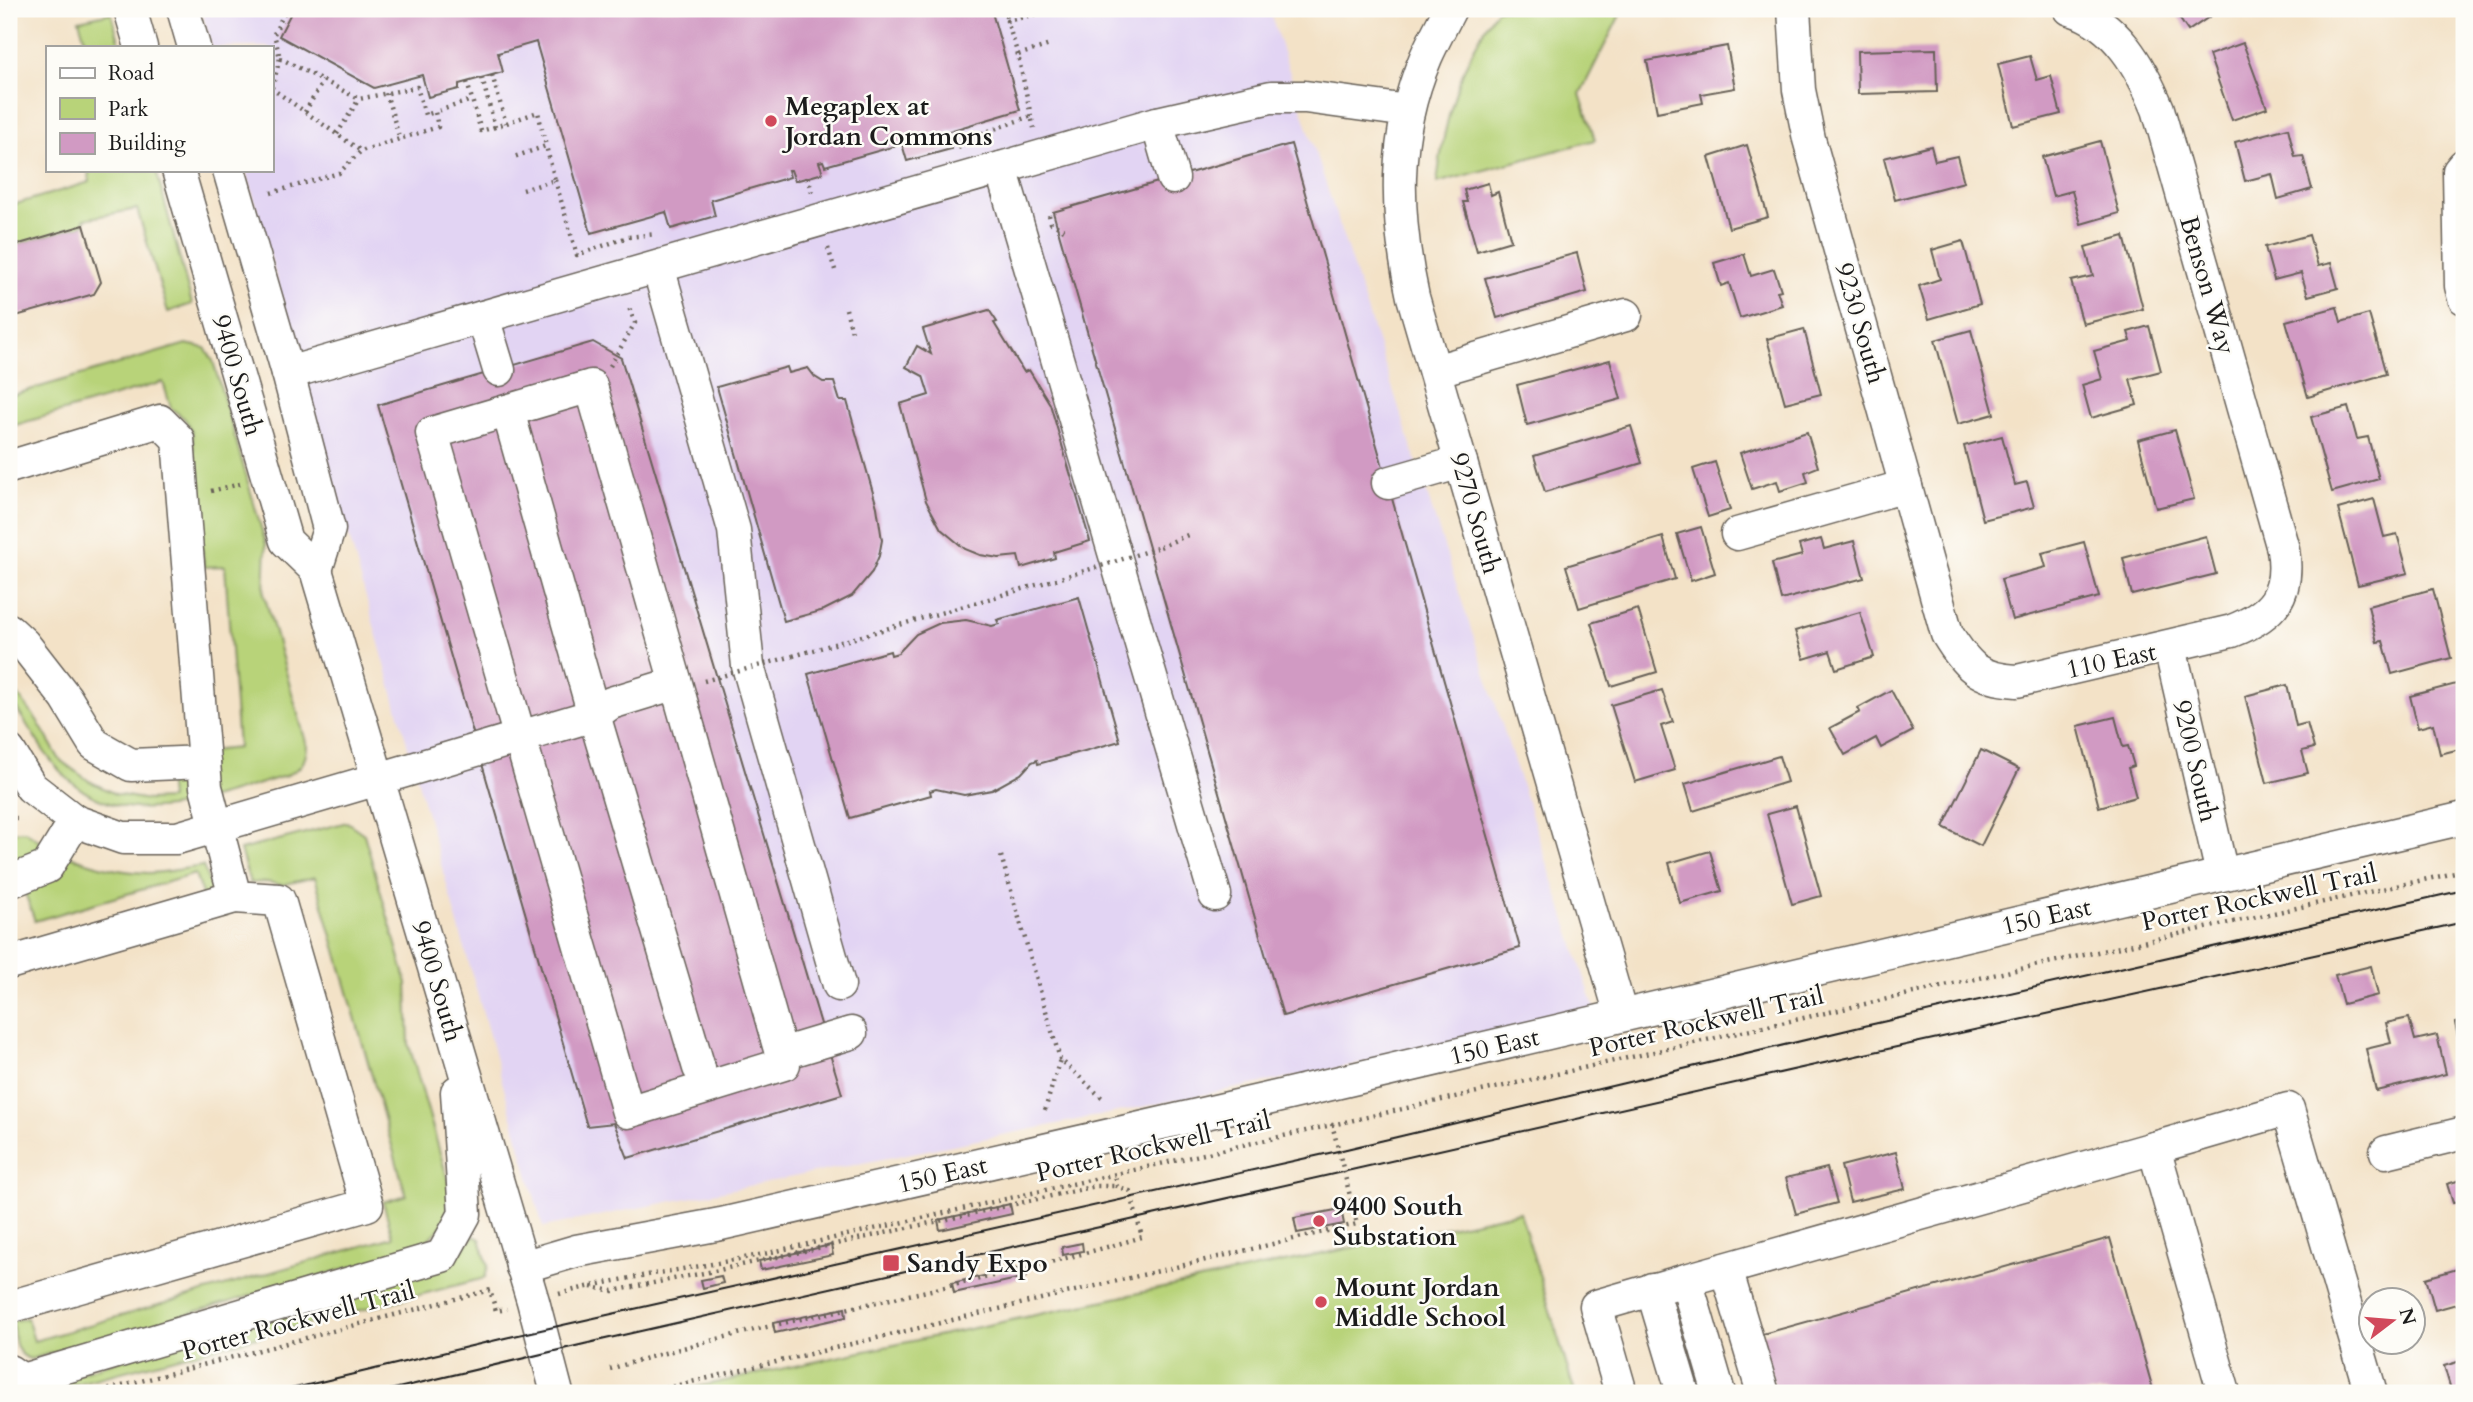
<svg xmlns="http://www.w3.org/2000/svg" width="2473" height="1402" viewBox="0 0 2473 1402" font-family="Cardo,serif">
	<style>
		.built { fill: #e2d4f3 }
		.green { fill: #b8d379; stroke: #6a784a; stroke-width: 2 }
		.building { fill: #d19ac3 }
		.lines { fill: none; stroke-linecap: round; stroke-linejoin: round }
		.minor-casing { stroke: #676158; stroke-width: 35 }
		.path { stroke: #676158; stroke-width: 4.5; stroke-dasharray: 2 5; stroke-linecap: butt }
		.minor { stroke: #fff; stroke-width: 32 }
		.tram { stroke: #1c1c1c; stroke-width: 2 }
		.path-bridge { stroke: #676158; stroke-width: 4.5; stroke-dasharray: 2 5; stroke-linecap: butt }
		.poi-dot { fill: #d1495b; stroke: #fdfcf7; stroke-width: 2.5 }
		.labels { text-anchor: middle; stroke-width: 5; stroke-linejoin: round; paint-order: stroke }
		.poi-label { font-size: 26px; font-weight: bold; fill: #1c1c1c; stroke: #fdfcf7; text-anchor: start }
		.street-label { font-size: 26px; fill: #1c1c1c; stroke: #fdfcf7 }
	</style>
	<rect width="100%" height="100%" fill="#fdfcf7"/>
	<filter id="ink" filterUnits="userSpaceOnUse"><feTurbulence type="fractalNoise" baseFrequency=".0143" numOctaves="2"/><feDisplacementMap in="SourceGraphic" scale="14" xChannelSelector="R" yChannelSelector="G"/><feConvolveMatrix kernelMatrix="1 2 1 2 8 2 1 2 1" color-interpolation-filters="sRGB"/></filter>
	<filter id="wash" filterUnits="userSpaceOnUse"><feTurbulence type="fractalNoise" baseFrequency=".00686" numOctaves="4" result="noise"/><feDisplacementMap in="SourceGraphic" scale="28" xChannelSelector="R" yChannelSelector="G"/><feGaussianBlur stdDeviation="1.57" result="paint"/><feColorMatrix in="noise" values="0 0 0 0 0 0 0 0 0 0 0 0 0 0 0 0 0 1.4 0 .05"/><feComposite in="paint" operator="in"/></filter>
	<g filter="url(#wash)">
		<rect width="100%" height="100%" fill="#f3e2c7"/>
		<path class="built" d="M201 9H1269L1597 1016 543 1227 246 170H271V47H212Z"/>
		<g class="green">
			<path d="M1497 9H1623L1580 94 1595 140 1437 183C1444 118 1460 63 1497 9Z"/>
			<path d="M111 13 121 47H87L79 20Z"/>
			<path d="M88 170H156L192 304 168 312 137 209 84 219V225L9 247V206L90 182Z"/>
			<path d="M186 344 205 348 213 361 266 545 264 594 307 746C306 764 300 769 285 776 189 805 101 846 36 739 26 722 9 703 9 683L37 720 60 760 89 781 115 794 148 800 170 799 168 776 218 750 238 748 225 566 204 567 192 432 185 419 171 408 163 382 9 427V396Z"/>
			<path d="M347 822 364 834 407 983 409 1045 449 1184C451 1220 442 1234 410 1250L31 1359C13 1355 15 1336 12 1321L27 1318 34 1341 393 1237 383 1202 406 1195 315 877 282 885 267 882 250 883 240 850Z"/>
			<path d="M25 831C59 856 106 872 148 873 166 873 185 868 203 866L213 894 203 897 195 874 35 921 9 848V832Z"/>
			<path d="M1520 1212 1575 1393H668Z"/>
			<path d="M474 1236 480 1239 488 1266 485 1278 40 1393H9L19 1392 459 1253Z"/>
		</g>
		<g id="blocks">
			<g class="building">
				<path d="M293 9H991L1020 110 946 132 951 149 907 161 902 144 825 166 823 161 819 162 823 173 795 181 791 170H788L790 177 711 200 715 216 671 229 666 212 591 233 536 42 498 53 503 72 459 84V89L428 97 422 75 374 88 279 36Z"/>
				<path d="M2173 9H2207L2212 15 2188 31Z"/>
				<path d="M2243 43 2267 108 2232 120 2209 55Z"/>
				<path d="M1727 46 1735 88 1701 94 1703 103 1657 112 1647 61Z"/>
				<path d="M1936 49 1937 92 1858 94 1857 51Z"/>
				<path d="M2030 56 2037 80 2051 76 2061 114 2013 126 1998 64Z"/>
				<path d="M2288 128 2295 157 2303 156 2312 189 2278 199 2272 174 2245 181 2235 142Z"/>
				<path d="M2100 141 2119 213 2081 224 2072 191 2053 196 2042 157Z"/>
				<path d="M1291 144 1520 948 1283 1016 1053 212Z"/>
				<path d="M1747 145 1768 217 1729 228 1709 157Z"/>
				<path d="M1931 146 1935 161 1957 156 1964 182 1895 200 1884 158Z"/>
				<path d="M1488 183 1491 195 1498 192 1511 241 1477 251 1463 202H1467L1464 190Z"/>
				<path d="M84 225 101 282 94 294 9 318V247Z"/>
				<path d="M2309 235 2318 266 2331 263 2338 288 2308 296 2301 273 2274 280 2265 247Z"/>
				<path d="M2124 236 2143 309 2083 324 2071 281 2093 276 2085 247Z"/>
				<path d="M1963 241 1980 304 1929 319 1919 286 1940 279 1932 250Z"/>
				<path d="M1577 253 1587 292 1497 318 1485 278Z"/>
				<path d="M1744 254 1751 276 1774 269 1781 290 1777 291 1782 305 1740 318 1729 283 1721 286 1714 263Z"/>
				<path d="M2337 307 2341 322 2369 314 2386 374 2308 397 2286 321Z"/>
				<path d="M989 310 997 322 994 323 1024 372 1029 370 1050 404 1090 541 1054 552 1055 558 1021 568 1018 556 999 558 980 555 965 549 941 529 926 501 900 404 929 395 923 376 906 367 917 346 931 354 923 329Z"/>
				<path d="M2149 326 2161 371 2130 379 2137 405 2091 418 2082 385 2102 379 2094 351 2131 341 2128 332Z"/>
				<path d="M1804 329 1821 394 1785 403 1767 339Z"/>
				<path d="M1971 330 1994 414 1958 424 1935 340Z"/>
				<path d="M593 342 621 358 842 1094 628 1158 614 1123 587 1126 378 405Z"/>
				<path d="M1610 360 1621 399 1527 425 1517 385Z"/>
				<path d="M787 367 789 373 808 368 815 377 823 382H834L840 401H847L877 507 882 540 879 556 872 572 852 596 824 610 784 621 717 387Z"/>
				<path d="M2348 407 2357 439 2368 437 2379 479 2332 492 2311 417Z"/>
				<path d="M1631 426 1642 463 1545 492 1534 456Z"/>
				<path d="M2175 430 2194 499 2156 508 2138 440Z"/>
				<path d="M1807 432 1818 467 1805 472 1808 482 1780 491 1777 481 1752 489 1740 453Z"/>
				<path d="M2002 436 2015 485 2027 482 2034 507 1983 520 1964 446Z"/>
				<path d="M1715 462 1730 510 1708 517 1693 469Z"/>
				<path d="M2374 499 2384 537 2397 534 2408 573 2358 585 2338 509Z"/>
				<path d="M1701 527 1715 573 1691 581 1677 534Z"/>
				<path d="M2206 536 2216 574 2132 595 2123 558Z"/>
				<path d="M1663 537 1675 579 1579 608 1566 566Z"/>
				<path d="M1821 539 1824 549 1854 541 1864 578 1781 600 1772 563 1802 555 1799 545Z"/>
				<path d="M2084 542 2099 597 2012 620 2001 579 2046 567 2042 553Z"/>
				<path d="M2433 589 2451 658 2392 674 2383 641 2377 642 2368 606Z"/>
				<path d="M1079 597 1120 741 1038 764 1037 760 1032 762 1021 774 992 790 964 795 936 789 930 791 931 795 850 818 808 674 890 651 891 655 898 653 916 634 940 623 966 620 992 626 999 624 997 620Z"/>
				<path d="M1638 609 1657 672 1611 686 1591 623Z"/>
				<path d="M1860 612 1874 657 1836 669 1830 651 1804 659 1795 631Z"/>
				<path d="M2464 682V748L2440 754 2433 724 2418 728 2410 696Z"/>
				<path d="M2287 685 2296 726 2307 723 2314 748 2302 751 2308 773 2267 783 2245 696Z"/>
				<path d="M1662 690 1673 722 1661 726 1675 770 1635 782 1611 705Z"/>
				<path d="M1891 690 1913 731 1881 748 1876 738 1845 755 1830 728 1860 712 1858 708Z"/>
				<path d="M2115 717 2123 747 2128 746 2134 766 2128 768 2136 797 2099 807 2078 726Z"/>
				<path d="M1981 750 2019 769 1981 846 1943 827Z"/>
				<path d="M1779 756 1787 782 1693 811 1685 784Z"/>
				<path d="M1796 806 1821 896 1792 904 1767 814Z"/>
				<path d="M1710 851 1722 891 1680 903 1669 863Z"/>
				<path d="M2371 966 2378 995 2343 1004 2335 975Z"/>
				<path d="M2409 1018 2415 1040 2437 1035 2446 1074 2376 1091 2366 1049 2391 1043 2386 1023Z"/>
				<path d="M2464 1021V1061H2463L2455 1023Z"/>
				<path d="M1896 1152 1905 1189 1850 1202 1841 1166Z"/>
				<path d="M1827 1168 1837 1203 1796 1214 1786 1178Z"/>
				<path d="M2464 1179V1217L2459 1202 2453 1203 2447 1184Z"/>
				<path d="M1010 1204 1012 1214 940 1230 938 1220Z"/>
				<path d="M1341 1209 1344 1224 1297 1233 1294 1218Z"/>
				<path d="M2110 1238 2154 1393H1777L1759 1335Z"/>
				<path d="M1082 1243 1083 1251 1063 1255 1062 1247Z"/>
				<path d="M831 1245 833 1255 761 1270 759 1261Z"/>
				<path d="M1024 1267 1026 1277 954 1293 952 1283Z"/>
				<path d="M2464 1267V1302L2435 1310 2426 1278Z"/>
				<path d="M721 1276 723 1283 703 1288 701 1280Z"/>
				<path d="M845 1308 846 1317 775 1333 773 1323Z"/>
				<path d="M2464 1360V1393H2452L2444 1366Z"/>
			</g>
		</g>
	</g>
	<g filter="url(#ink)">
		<use href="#blocks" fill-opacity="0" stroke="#676158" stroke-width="2"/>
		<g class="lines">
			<g class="minor-casing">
				<g id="minor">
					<path d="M130 9 141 47"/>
					<path d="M183 9 194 47"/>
					<path d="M1450 9C1442 25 1433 41 1426 57 1392 137 1395 214 1413 297L1621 1015"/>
					<path d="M1794 9 1799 90 1809 139 1947 634C1967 666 1978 679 2017 681L2232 631C2273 615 2290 595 2283 549L2158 109C2141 68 2117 23 2070 9"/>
					<path d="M1157 123 1173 178"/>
					<path d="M2464 165 2459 171 2461 286 2464 298"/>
					<path d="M1001 168 1215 895"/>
					<path d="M178 170 286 541 316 570 533 1301 557 1393"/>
					<path d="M229 170 288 373 329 529 316 570"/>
					<path d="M658 267 734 530 748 666 839 985"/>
					<path d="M483 317 499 370"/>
					<path d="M1435 371 1626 315"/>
					<path d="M288 373 1157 123 1271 97H1305L1408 111"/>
					<path d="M508 411 594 715 699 1068"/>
					<path d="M9 467 160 421 178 439 206 787 235 897 279 900 367 1205 9 1307"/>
					<path d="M1388 483 1461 462"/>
					<path d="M1737 534 1906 486"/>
					<path d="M9 630 24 644 66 698 94 744 131 765 204 762"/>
					<path d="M2170 647 2222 874"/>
					<path d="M9 751 31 787 75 821 123 838H177L436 762 594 715 611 703 676 683 591 386 432 433 628 1112 784 1064 676 683"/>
					<path d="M9 882 47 867 75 821"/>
					<path d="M9 963 235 897"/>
					<path d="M781 1054 851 1033"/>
					<path d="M2386 1152 2464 1133"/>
					<path d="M522 1267 576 1251 721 1224 1276 1097 2464 818"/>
					<path d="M1726 1269 1763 1393"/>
					<path d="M1686 1280 2154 1148"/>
					<path d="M1652 1289 1683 1393"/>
					<path d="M9 1371 22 1380 442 1256 465 1214 457 1092"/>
					<path d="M1621 1393 1596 1306 1686 1280 1719 1393"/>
					<path d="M2224 1393 2154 1148 2288 1109 2371 1393"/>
				</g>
			</g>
			<g class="path">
				<path d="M1004 9 1007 21"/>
				<path d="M1018 55 1007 21 1041 13"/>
				<path d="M280 58 359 99 417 87 425 115 435 112"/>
				<path d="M492 75 506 123"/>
				<path d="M482 78 495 127 538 112 546 146 514 157"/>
				<path d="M467 82 481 131 495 127"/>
				<path d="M271 88 361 151 438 127 435 112 472 100"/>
				<path d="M272 88 280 58 274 34 286 9"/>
				<path d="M386 93 400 140"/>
				<path d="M305 112 323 81"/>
				<path d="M1031 116 1018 55 1050 45"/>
				<path d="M337 134 359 99"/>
				<path d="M958 148 983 133 1031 116 1034 128"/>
				<path d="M808 177 812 192"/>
				<path d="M555 180 577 255 628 237 656 234"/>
				<path d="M523 190 555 180 546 146"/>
				<path d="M271 193 339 173 361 151"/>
				<path d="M1049 215 1051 223 1068 232"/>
				<path d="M828 248 836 273"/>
				<path d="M846 309 853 336"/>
				<path d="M610 366 635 323 628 305"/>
				<path d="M211 491 240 484"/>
				<path d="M1160 547 1190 534"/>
				<path d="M793 656 1091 569"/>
				<path d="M9 818H17"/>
				<path d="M1001 856 1060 1059 1102 1098"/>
				<path d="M1045 1110 1060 1059"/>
				<path d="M591 1287 613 1291 719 1270 1096 1186H1117"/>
				<path d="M559 1294C625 1276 693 1269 759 1255L1993 975 2464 871"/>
				<path d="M610 1369C785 1315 967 1289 1142 1237L1130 1191 1117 1186 1115 1176"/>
				<path d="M95 1393 490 1290 496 1311 507 1309"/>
				<path d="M645 1393 1357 1224 1332 1124"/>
			</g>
			<use href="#minor" class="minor"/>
			<g class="tram">
				<path d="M274 1393 505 1338 1338 1151 1860 1027 2464 890"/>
				<path d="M377 1393 601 1340 1797 1069 2464 922"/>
			</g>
			<g class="path-bridge">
				<path d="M1095 568 1160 547"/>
				<path d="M704 681 793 656"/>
			</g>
		</g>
	</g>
	<g class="poi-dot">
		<circle cx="771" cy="121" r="7"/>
		<circle cx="1319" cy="1221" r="7"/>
		<rect x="882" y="1254" width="18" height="18" rx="3.5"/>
		<circle cx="1321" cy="1302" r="7"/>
	</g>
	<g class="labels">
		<g class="poi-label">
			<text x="785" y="115">Megaplex at<tspan x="785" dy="30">Jordan Commons</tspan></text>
			<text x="1333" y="1215">9400 South<tspan x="1333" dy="30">Substation</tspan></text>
			<text x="907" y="1272">Sandy Expo</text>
			<text x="1335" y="1296">Mount Jordan<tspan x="1335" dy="30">Middle School</tspan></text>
		</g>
		<g class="street-label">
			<text transform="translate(2208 285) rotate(74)" y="9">Benson Way</text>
			<text transform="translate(1861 323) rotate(74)" y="9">9230 South</text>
			<text transform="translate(238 375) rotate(74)" y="9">9400 South</text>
			<text transform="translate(1476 513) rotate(74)" y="9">9270 South</text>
			<text transform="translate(2111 660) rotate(-12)" y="9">110 East</text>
			<text transform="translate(2196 761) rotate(77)" y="9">9200 South</text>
			<text transform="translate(2259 897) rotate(-12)" y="9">Porter Rockwell Trail</text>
			<text transform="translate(2046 916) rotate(-13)" y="9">150 East</text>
			<text transform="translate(438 981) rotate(74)" y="9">9400 South</text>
			<text transform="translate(1706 1021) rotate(-13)" y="9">Porter Rockwell Trail</text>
			<text transform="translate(1494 1046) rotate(-13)" y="9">150 East</text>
			<text transform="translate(1153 1146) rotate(-13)" y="9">Porter Rockwell Trail</text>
			<text transform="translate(942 1174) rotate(-13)" y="9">150 East</text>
			<text transform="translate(298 1320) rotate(-15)" y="9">Porter Rockwell Trail</text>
		</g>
	</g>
	<rect width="2473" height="1402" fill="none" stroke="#fdfcf7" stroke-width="35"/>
	<rect x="46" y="46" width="228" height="126" fill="#fdfcf7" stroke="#a3a29f" stroke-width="2"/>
	<rect x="60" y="68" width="35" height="10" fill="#ffffff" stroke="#a3a29f" stroke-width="2"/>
	<text x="108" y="80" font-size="21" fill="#1c1c1c">Road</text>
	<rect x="60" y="98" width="35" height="21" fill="#b8d379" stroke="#a3a29f" stroke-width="2"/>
	<text x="108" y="116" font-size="21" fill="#1c1c1c">Park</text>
	<rect x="60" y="133" width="35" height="21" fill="#d19ac3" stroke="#a3a29f" stroke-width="2"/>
	<text x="108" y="150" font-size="21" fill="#1c1c1c">Building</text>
	<g transform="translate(2392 1321) rotate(74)"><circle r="33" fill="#fdfcf7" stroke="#a3a29f" stroke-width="2"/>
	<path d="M0-5L12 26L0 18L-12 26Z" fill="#d1495b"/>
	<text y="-10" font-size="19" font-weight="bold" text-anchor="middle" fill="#1c1c1c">N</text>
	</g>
</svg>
